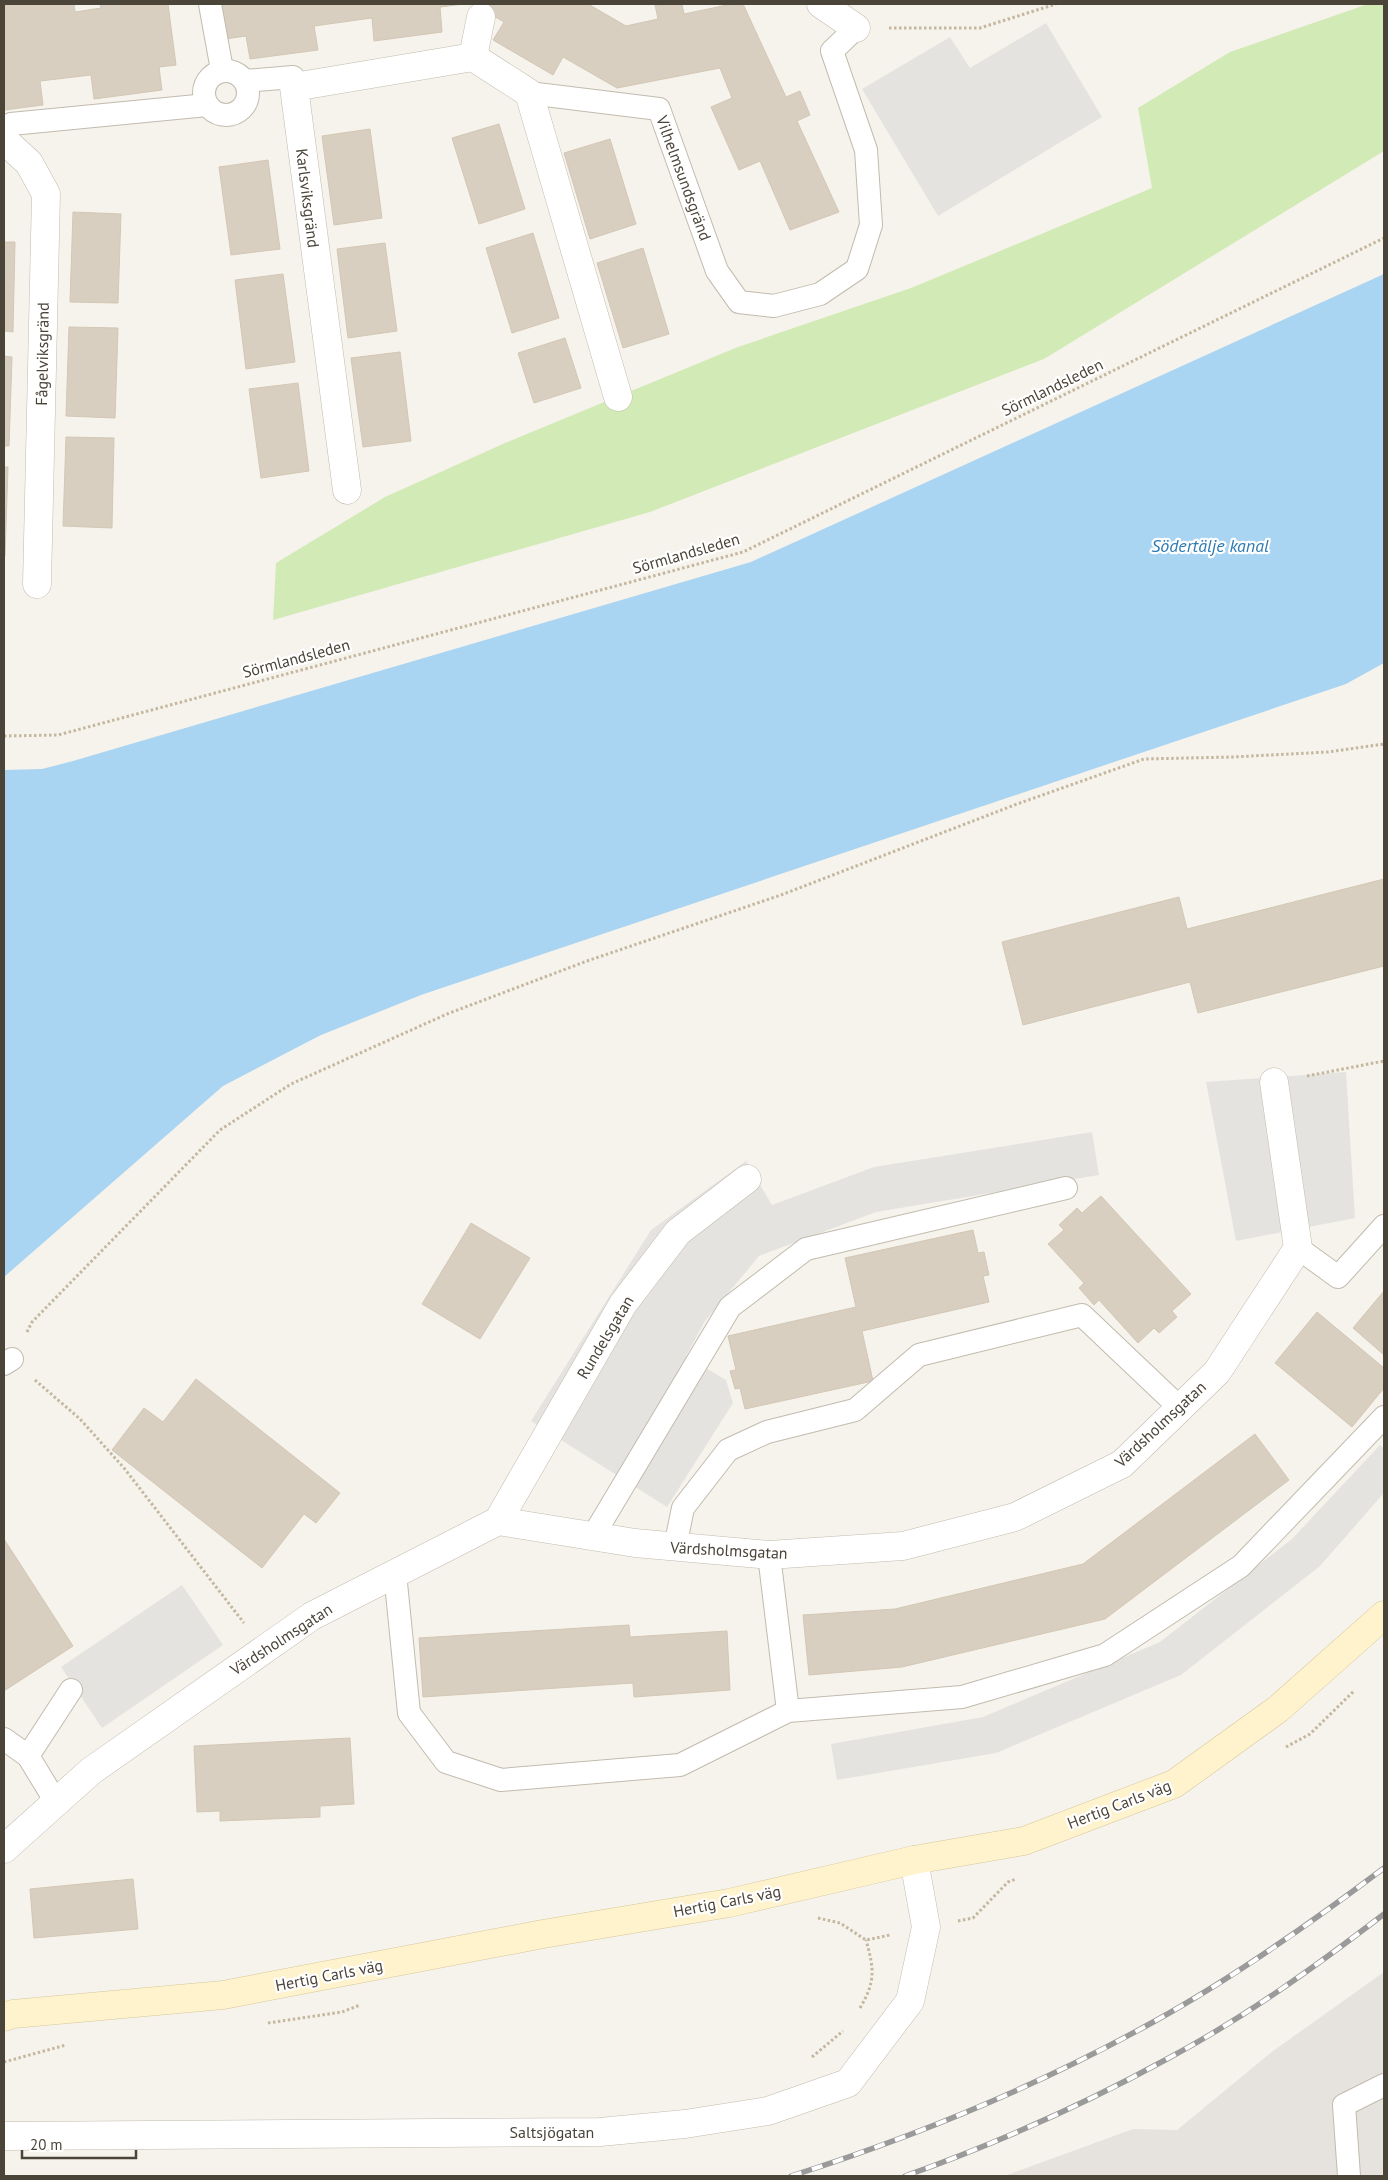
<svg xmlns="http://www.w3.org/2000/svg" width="1388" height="2180" viewBox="0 0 1388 2180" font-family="'PT Sans',sans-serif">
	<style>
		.industrial { fill: #e6e2dd }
		.green { fill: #d2eab5 }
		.parking { fill: #e5e3e0 }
		.water { fill: #a9d4f2 }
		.building { fill: #d8cfc1; stroke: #d3c7b4 }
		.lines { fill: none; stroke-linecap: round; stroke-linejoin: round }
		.service-casing { stroke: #c2bbae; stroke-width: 24 }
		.minor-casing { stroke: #c2bbae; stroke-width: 29 }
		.tertiary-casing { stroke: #c2bbae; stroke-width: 29 }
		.secondary-casing { stroke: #d6c79b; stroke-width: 29 }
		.path { stroke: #c4b79f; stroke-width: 3; stroke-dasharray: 2.5 2.5; stroke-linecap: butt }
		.service { stroke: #fff; stroke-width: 22 }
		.minor { stroke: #fff; stroke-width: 28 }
		.tertiary { stroke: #fff; stroke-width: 28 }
		.secondary { stroke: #fff3cd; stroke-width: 28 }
		.rail-casing { stroke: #9a9a9a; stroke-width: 5.5 }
		.rail { stroke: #fff; stroke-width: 4; stroke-dasharray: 11; stroke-linecap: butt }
		.labels { text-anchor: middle; stroke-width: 4.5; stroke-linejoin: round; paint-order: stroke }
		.street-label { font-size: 16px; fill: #4b4439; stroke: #fff }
		.water-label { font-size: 18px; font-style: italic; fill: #2e7ab2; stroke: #fff }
	</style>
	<rect width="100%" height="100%" fill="#f6f3ec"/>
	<path class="industrial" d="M1384 1972V2176H1004L1133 2129 1177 2130 1273 2051Z"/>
	<path class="green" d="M1368 4H1384V151L1044 359 650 512 273 620 276 563 385 497 505 443 738 347 911 288 1152 188 1138 108 1230 52Z"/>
	<g class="parking">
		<path d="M1046 23 1102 117 938 216 862 89 950 37 970 68Z"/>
		<path d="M1346 1072 1355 1218 1236 1241 1206 1082Z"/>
		<path d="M1092 1132 1099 1175 876 1212 759 1256 705 1321 686 1356 726 1380 733 1403 667 1507 531 1421 651 1230 746 1161 772 1205 874 1167Z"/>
		<path d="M1380 1445 1384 1449V1493L1320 1566 1181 1675 996 1753 837 1780 831 1744 983 1717 1160 1642 1292 1539Z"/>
		<path d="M182 1585 223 1645 102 1728 61 1667Z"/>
	</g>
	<path class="water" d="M1384 274V663L1346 684 421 995 321 1035 223 1086 4 1277V770L42 769 73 761 751 562Z"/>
	<g class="building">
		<path d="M4 4H74L75 12 101 8 100 4H168L176 65 159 67 162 90 94 99 91 75 40 81 43 105 4 110Z"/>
		<path d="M219 4H463L440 7 442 32 374 41 372 18 314 26 318 50 250 59 246 36 225 39Z"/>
		<path d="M473 4H588L626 26 658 19 655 5 682 4 684 14 732 4H743L786 97 800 91 810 115 797 121 839 212 790 230 760 161 739 170 711 107 732 98 720 68 617 88 563 57 553 75 493 40 504 22Z"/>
		<path d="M499 124 525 209 479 224 452 138Z"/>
		<path d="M370 129 382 218 334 225 322 136Z"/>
		<path d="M610 139 636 224 590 239 564 153Z"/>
		<path d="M268 160 280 249 231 255 219 167Z"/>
		<path d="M73 212 121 214 118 303 70 302Z"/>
		<path d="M533 233 559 318 512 333 486 248Z"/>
		<path d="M4 242H15L13 332 4 331Z"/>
		<path d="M385 243 397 331 348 338 337 249Z"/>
		<path d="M643 248 669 334 623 348 597 263Z"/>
		<path d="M283 274 295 362 246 369 235 280Z"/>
		<path d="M69 327 118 328 115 418 66 416Z"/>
		<path d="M565 338 581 388 534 403 518 353Z"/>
		<path d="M400 352 411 441 363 447 351 358Z"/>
		<path d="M4 356 12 357 9 446H4Z"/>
		<path d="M298 383 309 471 261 478 249 389Z"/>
		<path d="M66 437 114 438 112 528 63 526Z"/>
		<path d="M4 467H8L5 556H4Z"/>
		<path d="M1384 879V966L1198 1013 1190 982 1023 1025 1002 942 1179 897 1187 929Z"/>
		<path d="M1101 1196 1191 1294 1172 1311 1177 1317 1159 1333 1154 1328 1138 1343 1099 1300 1094 1305 1079 1288 1084 1283 1048 1244 1064 1230 1059 1225 1077 1208 1082 1213Z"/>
		<path d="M471 1223 530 1258 480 1339 422 1304Z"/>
		<path d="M973 1230 978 1253 984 1252 989 1275 983 1276 989 1302 862 1331 873 1381 745 1409 740 1388 735 1389 730 1371 736 1370 728 1336 856 1307 845 1258Z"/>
		<path d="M1384 1291V1355L1353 1328Z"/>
		<path d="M1317 1312 1384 1368V1388L1352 1427 1275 1363Z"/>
		<path d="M196 1379 340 1493 316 1523 304 1514 262 1568 112 1450 144 1408 163 1422Z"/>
		<path d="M1255 1434 1289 1480 1105 1619 902 1667 809 1675 803 1615 895 1609 1083 1564Z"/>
		<path d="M4 1539 73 1646 4 1691Z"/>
		<path d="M629 1625 630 1637 727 1631 730 1690 634 1697 633 1683 423 1697 419 1638Z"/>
		<path d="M350 1738 354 1804 320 1806V1817L220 1821V1811L197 1812 194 1746Z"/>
		<path d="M133 1879 138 1929 34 1938 30 1889Z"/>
	</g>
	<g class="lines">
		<g class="service-casing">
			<g id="service">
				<path d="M210 4 222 70"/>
				<circle cx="226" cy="93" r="22"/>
				<path d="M245 81 293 77 294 87"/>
				<path d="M529 93 659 109 717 271 739 302 774 306 820 294 857 269 871 225 866 150 832 51 856 28"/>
				<path d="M4 127 11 124 207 105"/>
				<path d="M1298 1248 1338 1277 1384 1226"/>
				<path d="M4 1364 12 1359"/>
				<path d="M593 1536 730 1307 806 1249 1066 1188"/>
				<path d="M675 1547 683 1508 728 1450 767 1432 855 1410 919 1355 1082 1315 1180 1408"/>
				<path d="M769 1555 788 1711"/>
				<path d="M395 1573 409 1713 446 1762 501 1780 680 1765 788 1711 962 1697 1105 1655 1241 1566 1384 1417"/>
				<path d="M4 1739 28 1756"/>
				<path d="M56 1802 28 1756 71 1690"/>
				<path d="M1349 2176 1344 2105 1384 2085"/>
			</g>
		</g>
		<g class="minor-casing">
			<g id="minor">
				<path d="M821 4 856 28"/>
				<path d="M473 57 529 93 618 397"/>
				<path d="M473 57 481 17"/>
				<path d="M4 140 29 163 46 194 37 584"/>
				<path d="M347 490 294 87 473 57"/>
				<path d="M498 1521 623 1304 678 1232 747 1179"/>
				<path d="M4 1849 91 1771 312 1616 498 1521 635 1543 769 1555 903 1546 1015 1517 1122 1464 1217 1372 1298 1248 1274 1082"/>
			</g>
		</g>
		<g class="tertiary-casing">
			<path id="tertiary" d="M4 2136 600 2132 685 2124 768 2111 848 2083 910 2001 926 1927 914 1860"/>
		</g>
		<g class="secondary-casing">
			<path id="secondary" d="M4 2017 13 2014 223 1995 543 1934 729 1903 914 1860 1024 1841 1174 1784 1278 1709 1384 1615"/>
		</g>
		<g class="path">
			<path d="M889 28H980L1056 4"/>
			<path d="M4 736 58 735 743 552 1384 238"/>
			<path d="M1307 1076 1384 1061"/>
			<path d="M27 1332 32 1322 220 1130 291 1084 447 1014 587 961 781 895 1017 804 1144 759 1232 757 1328 752 1384 744"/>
			<path d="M35 1380 80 1419 124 1468 244 1623"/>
			<path d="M1286 1747 1310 1734 1354 1691"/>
			<path d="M818 1918 840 1923 866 1940 890 1935"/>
			<path d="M958 1921 973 1918 1008 1882 1016 1879"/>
			<path d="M860 2008C876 1981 874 1969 866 1940"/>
			<path d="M268 2023 342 2012 360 2005"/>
			<path d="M812 2057 843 2031"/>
			<path d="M4 2062 66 2045"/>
		</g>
		<use href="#service" class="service"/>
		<use href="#minor" class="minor"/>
		<use href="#tertiary" class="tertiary"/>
		<use href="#secondary" class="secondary"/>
		<g class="rail-casing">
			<g id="rail">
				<path d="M791 2176C917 2136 1040 2085 1155 2021 1236 1976 1311 1923 1384 1868"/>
				<path d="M905 2176C995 2144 1083 2105 1167 2059 1244 2018 1315 1967 1384 1914"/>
			</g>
		</g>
		<use href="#rail" class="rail"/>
	</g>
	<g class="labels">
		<g class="street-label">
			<text transform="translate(684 178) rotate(70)" y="6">Vilhelmsundsgränd</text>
			<text transform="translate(308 198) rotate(83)" y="6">Karlsviksgränd</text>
			<text transform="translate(42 354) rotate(-89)" y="6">Fågelviksgränd</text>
			<text transform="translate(1052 387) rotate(-26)" y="6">Sörmlandsleden</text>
			<text transform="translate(686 553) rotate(-16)" y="6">Sörmlandsleden</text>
			<text transform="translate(296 658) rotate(-15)" y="6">Sörmlandsleden</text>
			<text transform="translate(605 1337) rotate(-59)" y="6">Rundelsgatan</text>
			<text transform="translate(1160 1424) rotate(-43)" y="6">Värdsholmsgatan</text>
			<text transform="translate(729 1550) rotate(3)" y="6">Värdsholmsgatan</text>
			<text transform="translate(281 1639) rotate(-33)" y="6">Värdsholmsgatan</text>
			<text transform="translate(1119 1804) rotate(-21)" y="6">Hertig Carls väg</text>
			<text transform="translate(727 1901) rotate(-11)" y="6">Hertig Carls väg</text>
			<text transform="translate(329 1975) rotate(-11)" y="6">Hertig Carls väg</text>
			<text x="552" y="2138">Saltsjögatan</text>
		</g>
		<g class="water-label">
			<text x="1210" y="552">Södertälje kanal</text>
		</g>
	</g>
	<rect width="1388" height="2180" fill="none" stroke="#4b4439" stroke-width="10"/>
	<path d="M22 2150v8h114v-8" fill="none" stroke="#4b4439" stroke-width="2.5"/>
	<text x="30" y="2150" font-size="15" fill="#4b4439" stroke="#ffffff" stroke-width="4" paint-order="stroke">20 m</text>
</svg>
